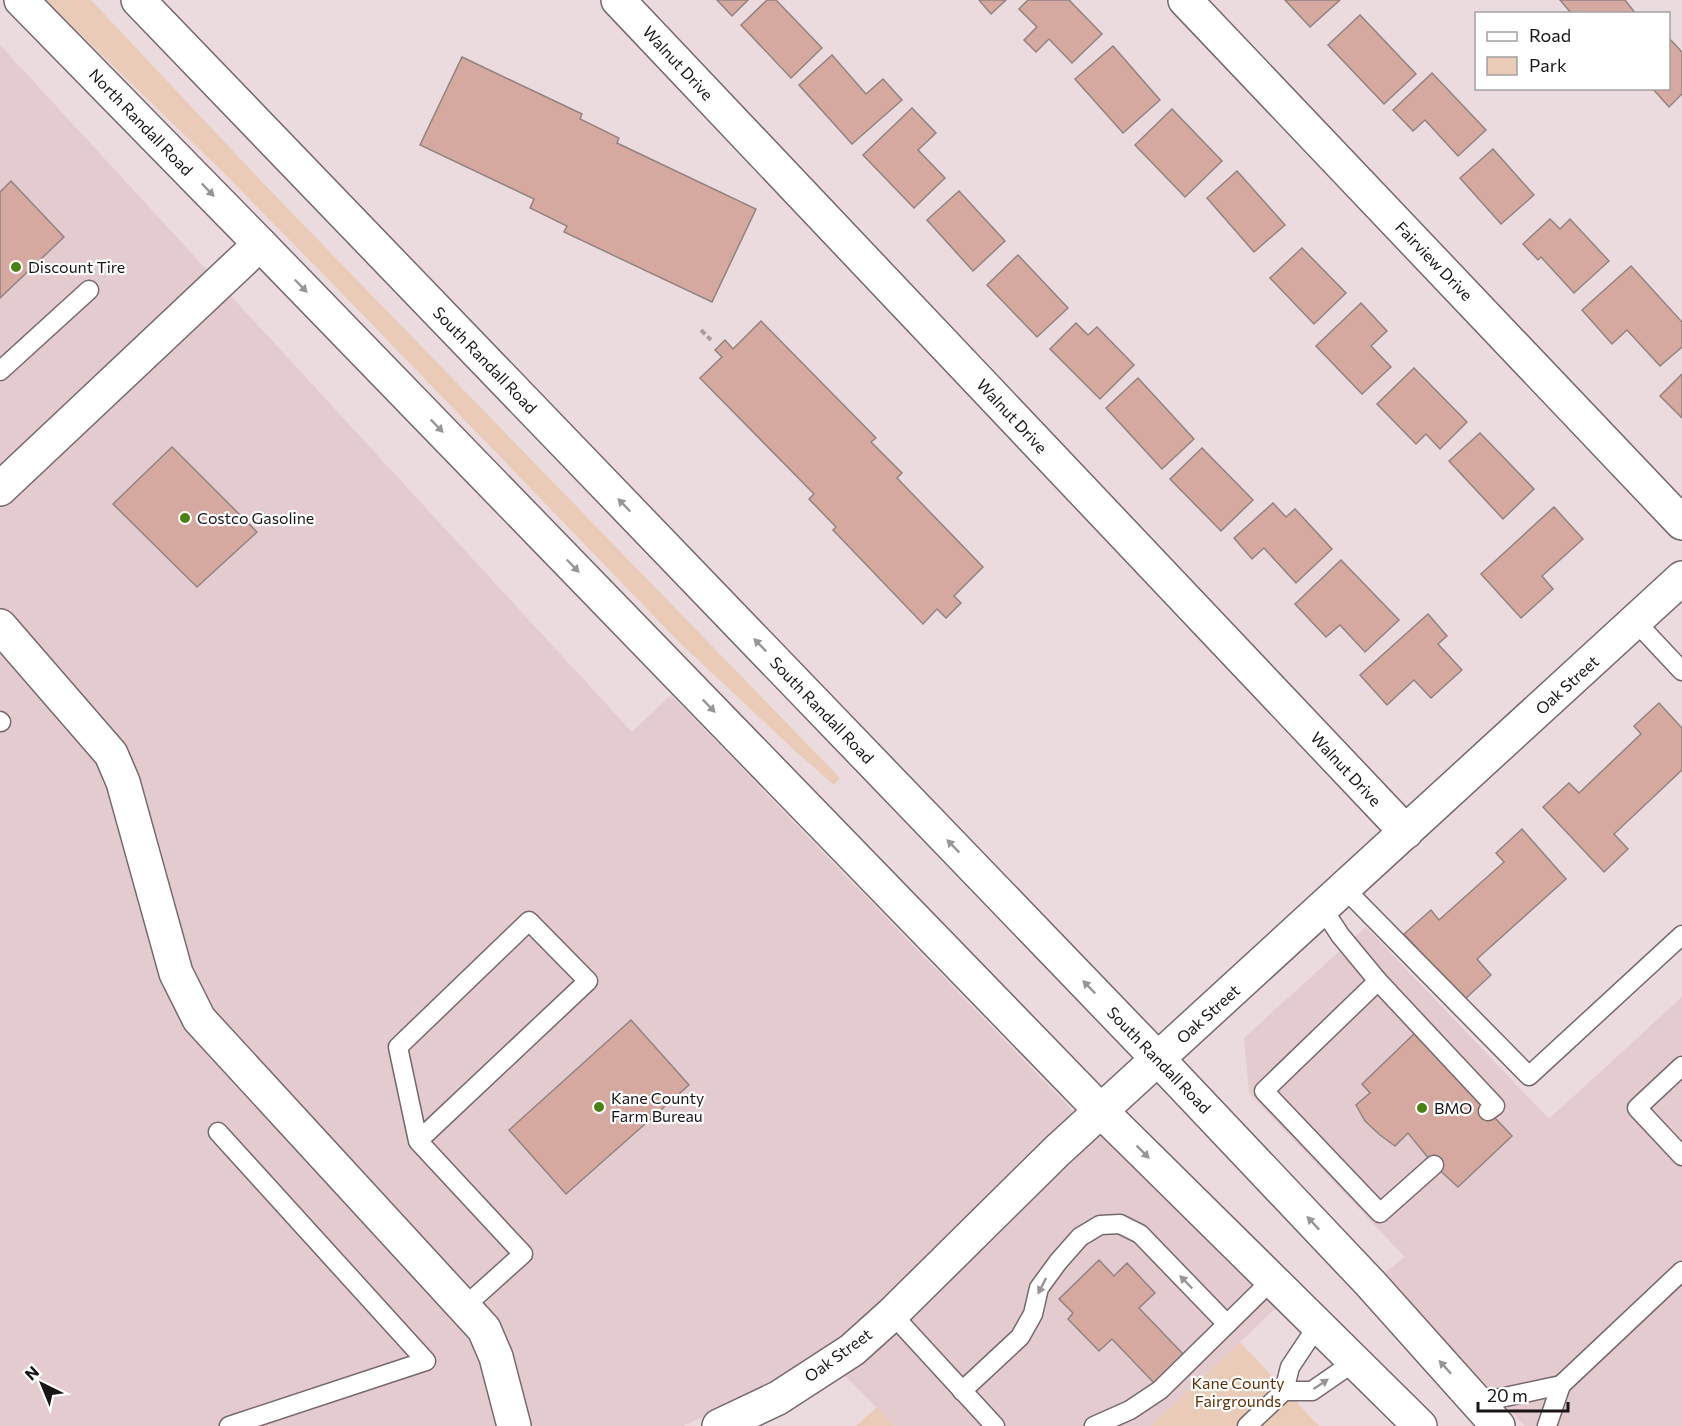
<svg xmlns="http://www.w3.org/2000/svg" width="1682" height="1426" viewBox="0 0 1682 1426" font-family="Commissioner,sans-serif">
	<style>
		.built { fill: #e3cbd0 }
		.green { fill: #eacbb7 }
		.building { fill: #d5a8a0; stroke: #928381; stroke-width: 1.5 }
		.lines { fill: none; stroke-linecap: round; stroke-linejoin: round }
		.lane-casing { stroke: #76686c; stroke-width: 21 }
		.street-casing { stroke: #76686c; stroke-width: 36 }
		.primary-casing { stroke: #76686c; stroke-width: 36 }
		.path { stroke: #aa9da0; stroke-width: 4; stroke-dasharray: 6 3; stroke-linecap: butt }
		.lane { stroke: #fff; stroke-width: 18 }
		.street { stroke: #fff; stroke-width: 33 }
		.primary { stroke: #fff; stroke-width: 33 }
		.oneway { fill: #989596 }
		.poi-dot { fill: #4b8015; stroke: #fff; stroke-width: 2 }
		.labels { text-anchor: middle; stroke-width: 4.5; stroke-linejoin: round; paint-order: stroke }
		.street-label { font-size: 16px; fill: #191415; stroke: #fff }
		.poi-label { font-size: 16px; fill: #191415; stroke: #fff; text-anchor: start }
		.park-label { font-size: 16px; fill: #5f2f06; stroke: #fff }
	</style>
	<rect width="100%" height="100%" fill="#ebdbdf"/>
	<g class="built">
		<path d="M0 45 632 732 671 695 1074 1112 842 1342 761 1390 683 1426H0Z"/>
		<path d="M1366 927 1549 1119 1682 997V1426H1525L1382 1275 1405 1257 1249 1093 1244 1038Z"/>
		<path d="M1099 1130 1277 1307 1151 1426H895L843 1374Z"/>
	</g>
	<g class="green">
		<path d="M45 0H91L263 183 840 778 834 785 794 750 678 641 367 319 223 172Z"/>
		<path d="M1240 1342 1319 1426H1151Z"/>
		<path d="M877 1407 895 1426H856Z"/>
	</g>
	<g class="building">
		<path d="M717 0H748L732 16Z"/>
		<path d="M767 0H776L822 48 791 78 741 25Z"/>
		<path d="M979 0H1006L991 14Z"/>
		<path d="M1028 0H1069L1102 34 1072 63 1049 39 1036 52 1024 40 1037 27 1019 9Z"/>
		<path d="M1285 0H1340L1310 27Z"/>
		<path d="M1560 0H1625L1636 14H1572Z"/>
		<path d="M1360 15 1416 74 1384 104 1328 45Z"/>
		<path d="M1668 37 1682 52V94L1669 107 1652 88H1668Z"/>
		<path d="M1113 46 1160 100 1123 133 1075 79Z"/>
		<path d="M832 55 866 94 883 79 902 100 852 144 799 85Z"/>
		<path d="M462 57 582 114 580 119 619 138 617 143 756 209 712 302 564 232 567 226 530 208 534 199 420 145Z"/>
		<path d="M1432 73 1486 130 1458 156 1425 120 1413 131 1393 110Z"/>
		<path d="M912 108 936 133 918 150 945 178 914 208 863 155Z"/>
		<path d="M1172 109 1222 161 1185 197 1135 145Z"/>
		<path d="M1493 149 1534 195 1501 224 1460 178Z"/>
		<path d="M1237 171 1285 225 1254 252 1207 198Z"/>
		<path d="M11 181 64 237 0 298V192Z"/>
		<path d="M959 191 1005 241 973 271 927 220Z"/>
		<path d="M1550 219 1560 229 1570 219 1609 261 1574 293 1541 257 1538 260 1523 244Z"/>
		<path d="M1302 248 1346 293 1314 324 1270 278Z"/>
		<path d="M1018 255 1068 308 1037 337 987 285Z"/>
		<path d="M1631 266 1682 322V347L1660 366 1627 330 1612 344 1582 310Z"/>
		<path d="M1361 303 1387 331 1371 346 1391 367 1362 394 1316 346Z"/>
		<path d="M761 321 876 438 871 442 902 473 897 478 983 567 954 596 961 603 946 618 937 609 923 624 833 530 836 527 809 499 814 494 700 378 722 357 715 350 725 340 733 349Z"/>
		<path d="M1076 323 1088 335 1097 327 1134 365 1100 399 1050 349Z"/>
		<path d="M1414 368 1467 422 1440 449 1426 434 1416 444 1377 404Z"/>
		<path d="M1682 374V418L1660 396Z"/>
		<path d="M1138 378 1194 439 1162 469 1106 408Z"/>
		<path d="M1480 433 1534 489 1503 519 1449 461Z"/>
		<path d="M172 447 257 532 197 587 113 504Z"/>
		<path d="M1202 448 1253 500 1221 531 1170 479Z"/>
		<path d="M1273 503 1286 517 1295 509 1332 549 1296 583 1264 548 1252 559 1234 538Z"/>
		<path d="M1554 507 1583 539 1542 576 1553 589 1521 618 1481 574Z"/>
		<path d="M1341 560 1399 620 1365 652 1340 625 1326 637 1295 604Z"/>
		<path d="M1428 614 1447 636 1438 644 1462 670 1431 698 1414 680 1387 705 1360 675Z"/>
		<path d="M1659 703 1682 728V770L1614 834 1628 849 1604 872 1543 807 1569 783 1579 793 1641 734 1634 726Z"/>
		<path d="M1522 829 1566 879 1477 959 1491 975 1464 1000 1404 934 1431 910 1439 920 1504 862 1496 853Z"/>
		<path d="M631 1020 689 1085 566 1194 509 1130Z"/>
		<path d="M1415 1033 1512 1136 1458 1187 1434 1165 1408 1133 1395 1146 1380 1135 1365 1121 1356 1105 1370 1093 1362 1084Z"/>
		<path d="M1099 1260 1114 1276 1127 1263 1155 1293 1139 1308 1185 1356 1155 1384 1112 1339 1099 1351 1068 1319 1073 1313 1059 1299Z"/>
	</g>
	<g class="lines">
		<g class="lane-casing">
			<g id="lane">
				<path d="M0 371 89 290"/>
				<path d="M1636 622 1682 671"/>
				<path d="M0 721 1 722"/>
				<path d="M1345 889 1529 1076 1682 935"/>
				<path d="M1323 909 1340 935 1378 981 1264 1091 1380 1213 1434 1165"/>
				<path d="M1378 981 1495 1106 1488 1111"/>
				<path d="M1682 1066 1637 1108 1682 1156"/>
				<path d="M218 1132 426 1361 229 1426"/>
				<path d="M418 1141 398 1047 529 921 588 981 418 1141 523 1254 464 1307"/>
				<path d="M892 1314 995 1426"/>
				<path d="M1561 1385 1682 1271"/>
				<path d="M962 1391 1020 1337 1033 1314 1039 1288 1058 1262 1080 1237 1100 1225 1120 1224 1140 1234 1227 1324"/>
				<path d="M1284 1391H1312L1354 1362"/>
				<path d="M1477 1403 1561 1385 1547 1426"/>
				<path d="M1094 1426 1130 1410 1160 1390 1272 1280"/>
				<path d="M1247 1426 1284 1391 1290 1367 1318 1325"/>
			</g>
		</g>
		<g class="street-casing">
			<g id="street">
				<path d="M618 0 1406 832"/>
				<path d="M1185 0 1682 523"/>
				<path d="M0 489 260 244"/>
				<path d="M0 626 111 754 123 782 176 973 199 1019 484 1329 496 1357 514 1426"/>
				<path d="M719 1426 778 1398 852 1350 892 1314 1057 1151 1682 578"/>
			</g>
		</g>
		<g class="primary-casing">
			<g id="primary">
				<path d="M21 0 260 244 1101 1111 1420 1426"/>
				<path d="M138 0 1158 1059 1370 1283 1498 1426"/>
			</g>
		</g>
		<path class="path" d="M701 330 711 340"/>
		<use href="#lane" class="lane"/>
		<use href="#street" class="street"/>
		<use href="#primary" class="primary"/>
	</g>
	<defs><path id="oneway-solid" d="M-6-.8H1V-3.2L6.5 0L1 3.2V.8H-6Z" transform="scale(1.5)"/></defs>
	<g class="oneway">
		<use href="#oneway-solid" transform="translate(208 190) rotate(46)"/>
		<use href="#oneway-solid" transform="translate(301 286) rotate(46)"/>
		<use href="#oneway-solid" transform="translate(437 426) rotate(46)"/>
		<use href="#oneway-solid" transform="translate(624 505) rotate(-134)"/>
		<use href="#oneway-solid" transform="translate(573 566) rotate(46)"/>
		<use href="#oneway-solid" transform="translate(760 645) rotate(-134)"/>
		<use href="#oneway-solid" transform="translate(709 706) rotate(46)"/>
		<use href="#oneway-solid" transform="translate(953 846) rotate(-134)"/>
		<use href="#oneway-solid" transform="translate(1089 987) rotate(-134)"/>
		<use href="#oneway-solid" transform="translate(1143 1152) rotate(45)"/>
		<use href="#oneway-solid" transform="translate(1313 1223) rotate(-133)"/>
		<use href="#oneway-solid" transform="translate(1186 1282) rotate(-134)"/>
		<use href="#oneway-solid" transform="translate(1042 1286) rotate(117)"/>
		<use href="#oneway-solid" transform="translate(1445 1367) rotate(-132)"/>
		<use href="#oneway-solid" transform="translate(1321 1384) rotate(-34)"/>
	</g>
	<g class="poi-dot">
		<circle cx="16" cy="267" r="6"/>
		<circle cx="185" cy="518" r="6"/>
		<circle cx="599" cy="1107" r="6"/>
		<circle cx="1422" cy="1108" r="6"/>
	</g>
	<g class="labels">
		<g class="street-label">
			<text transform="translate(678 63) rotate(47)" y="6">Walnut Drive</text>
			<text transform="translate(141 122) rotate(46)" y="6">North Randall Road</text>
			<text transform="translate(1434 261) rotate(46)" y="6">Fairview Drive</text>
			<text transform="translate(485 360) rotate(46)" y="6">South Randall Road</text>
			<text transform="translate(1012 416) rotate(47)" y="6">Walnut Drive</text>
			<text transform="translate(1567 685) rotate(-42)" y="6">Oak Street</text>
			<text transform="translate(822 710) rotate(46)" y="6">South Randall Road</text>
			<text transform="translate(1346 769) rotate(47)" y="6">Walnut Drive</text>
			<text transform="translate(1208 1014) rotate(-42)" y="6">Oak Street</text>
			<text transform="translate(1159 1060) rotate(46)" y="6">South Randall Road</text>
			<text transform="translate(838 1355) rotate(-36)" y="6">Oak Street</text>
		</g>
		<g class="poi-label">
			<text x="28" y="273">Discount Tire</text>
			<text x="197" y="524">Costco Gasoline</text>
			<text x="611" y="1104">Kane County<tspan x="611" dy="18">Farm Bureau</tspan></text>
			<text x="1434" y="1114">BMO</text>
		</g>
		<g class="park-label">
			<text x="1238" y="1389">Kane County<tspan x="1238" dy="18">Fairgrounds</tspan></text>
		</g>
	</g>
	<rect x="1475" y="12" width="195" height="78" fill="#ffffff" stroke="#a3a1a1" stroke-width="1.5"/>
	<rect x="1487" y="32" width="30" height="9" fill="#ffffff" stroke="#a3a1a1" stroke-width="1.5"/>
	<text x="1529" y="42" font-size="18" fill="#191415">Road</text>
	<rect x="1487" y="57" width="30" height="18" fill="#eacbb7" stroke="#a3a1a1" stroke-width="1.5"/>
	<text x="1529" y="72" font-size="18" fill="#191415">Park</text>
	<g transform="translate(42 1384) rotate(317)" stroke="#ffffff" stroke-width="4.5" paint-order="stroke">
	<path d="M0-4.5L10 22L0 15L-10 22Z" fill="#191415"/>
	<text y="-9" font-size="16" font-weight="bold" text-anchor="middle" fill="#191415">N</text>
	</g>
	<path d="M1478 1402v9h90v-9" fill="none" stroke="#191415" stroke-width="3"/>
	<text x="1487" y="1402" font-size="18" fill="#191415" stroke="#ffffff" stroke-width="4.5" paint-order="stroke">20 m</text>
</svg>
